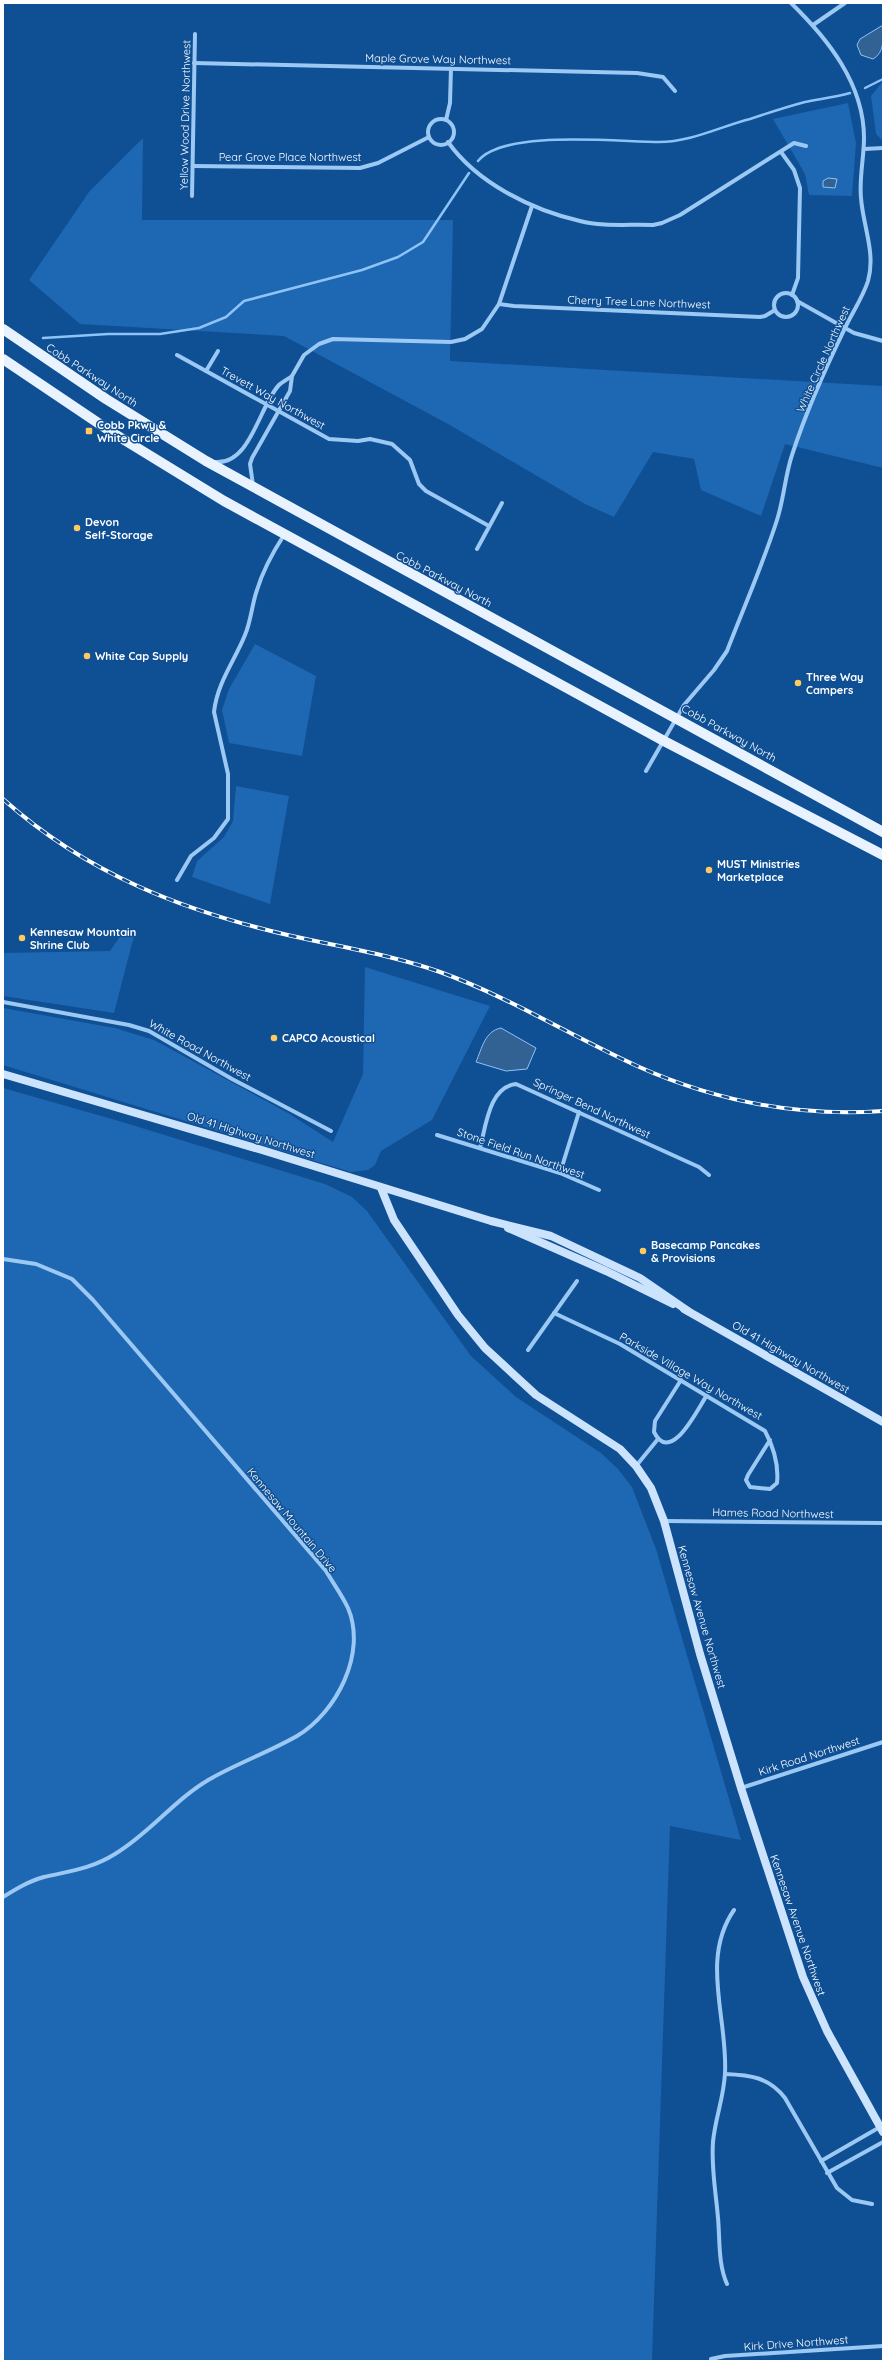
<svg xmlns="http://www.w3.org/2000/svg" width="886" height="2364" viewBox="0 0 886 2364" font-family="Quicksand,sans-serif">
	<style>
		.green { fill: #1e67b2 }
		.water { fill: #326193; stroke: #8ec3f8 }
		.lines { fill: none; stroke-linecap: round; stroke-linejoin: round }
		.stream { stroke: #8ec3f8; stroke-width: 2.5 }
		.street { stroke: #9cc8f4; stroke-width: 4 }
		.secondary { stroke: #cce3fd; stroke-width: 8 }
		.primary { stroke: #e9f3ff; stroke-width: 10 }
		.rail-casing { stroke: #fff; stroke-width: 4 }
		.rail { stroke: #0f4f94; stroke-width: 2.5; stroke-dasharray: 8; stroke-linecap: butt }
		.poi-dot { fill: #ffca5f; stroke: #0f4f94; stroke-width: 1.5 }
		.labels { text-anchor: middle; stroke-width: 3; stroke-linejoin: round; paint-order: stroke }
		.street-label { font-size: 11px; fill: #fff; stroke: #0f4f94 }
		.poi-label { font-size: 11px; font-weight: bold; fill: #fff; stroke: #0f4f94; text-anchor: start }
	</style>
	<rect width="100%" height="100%" fill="#0f4f94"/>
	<g class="green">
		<path d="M883 81V141L876 134 871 96Z"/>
		<path d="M848 103 856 143 852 196 809 195 805 174 773 119Z"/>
		<path d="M143 138 142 220H453L450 361 883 386V468L785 444 761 516 701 490 694 459 653 452 614 517 585 504 448 424 284 336 80 324 29 280 89 192Z"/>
		<path d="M255 644 316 676 302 756 229 743 222 710 229 689Z"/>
		<path d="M236 786 289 796 270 904 192 877 197 861 224 837 233 821Z"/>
		<path d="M123 932H135L114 1013 3 996V953L110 951Z"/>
		<path d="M365 967 490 1006 432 1120 381 1151 375 1165 368 1170 351 1172 3 1065V1008L115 1028 154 1040 288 1113 333 1142 363 1074Z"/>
		<path d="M3 1088 119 1121 325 1184 352 1197 367 1211 471 1356 516 1397 601 1453 618 1469 632 1487 656 1549 741 1840 670 1826 652 2361H3Z"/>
	</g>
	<g class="water">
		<path d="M883 25C883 38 885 52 873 59L861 55 857 45 860 39Z"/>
		<path d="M828 178 837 179 835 188 823 187V181Z"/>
		<path d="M501 1028 536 1048 527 1069 506 1071 476 1062C482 1048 485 1031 501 1028Z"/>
	</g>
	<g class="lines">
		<g class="stream">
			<path d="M865 88 883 79"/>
			<path d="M478 161C504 129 618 142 659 142 691 142 719 127 750 119 768 113 786 107 805 102 820 99 835 97 850 93"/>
			<path d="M43 338 108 334H160L199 328 226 317 244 301 362 270 398 257 423 242 469 173"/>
		</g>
		<g class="street">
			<path d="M813 25 845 3"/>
			<path d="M194 63 637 73 663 77 675 91"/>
			<circle cx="441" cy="132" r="13"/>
			<path d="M446 120 450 103 451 68"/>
			<path d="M448 142C477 183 532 210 580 221 602 227 630 224 653 225L662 223 680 215 794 143 806 146"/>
			<path d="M864 149 883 148"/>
			<path d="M781 152 794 170 800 188 798 278 792 295"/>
			<path d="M193 166 360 168 378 163 429 137"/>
			<path d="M192 196 195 34"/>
			<circle cx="786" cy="305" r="12"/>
			<path d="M797 301 854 333 883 341"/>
			<path d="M499 304 514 306 760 317 765 316 775 310"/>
			<path d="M177 355 329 439 358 441 370 439 392 444 410 460 419 484 426 491 489 526"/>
			<path d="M206 371 218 351"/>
			<path d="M215 462C251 465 259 406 279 385 282 382 288 379 292 376"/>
			<path d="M253 485 250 464 252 458 290 391 292 376 304 355 319 344 333 339 451 342 465 339 482 329 499 304 532 206"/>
			<path d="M477 549 502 503"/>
			<path d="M646 771 684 705 714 670 727 651C744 607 763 564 777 520 784 498 785 476 792 455 806 412 825 369 845 328 852 313 863 297 868 281 876 253 863 226 861 198 859 178 864 158 864 138 864 84 828 39 791 3"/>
			<path d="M177 880 191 856 214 838 228 819V774L214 712C217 683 235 660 245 635 251 621 252 604 257 590 263 570 273 552 284 535"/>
			<path d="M3 1002 129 1025 149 1031 232 1079 331 1131"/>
			<path d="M437 1135 560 1173 599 1190"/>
			<path d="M480 1148C486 1126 489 1087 516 1084L699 1167 709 1175"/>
			<path d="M560 1173 579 1112"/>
			<path d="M3 1259 36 1264 72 1279 93 1300 326 1571C333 1583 342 1595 348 1608 367 1653 337 1712 297 1736 269 1752 238 1763 210 1779 175 1799 150 1833 115 1854 91 1869 70 1871 44 1877 29 1881 16 1889 3 1897"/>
			<path d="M554 1313 620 1344 765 1431C774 1448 779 1464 777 1483L770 1489 750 1487 746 1480 748 1475 770 1440"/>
			<path d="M528 1350 577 1281"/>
			<path d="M681 1380 655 1421 654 1432C671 1466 698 1408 707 1395"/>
			<path d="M636 1466 658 1439"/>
			<path d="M664 1521 883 1523"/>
			<path d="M741 1788 883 1742"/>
			<path d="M725 2074C750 2075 769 2077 785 2098L837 2188 852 2200 872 2204"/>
			<path d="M821 2161 880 2127"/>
			<path d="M827 2173 883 2142"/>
			<path d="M727 2284C718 2264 720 2240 718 2218 716 2193 711 2168 713 2142 715 2119 724 2097 725 2073 728 2019 700 1959 734 1910"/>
			<path d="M711 2359 725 2356 883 2346"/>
		</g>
		<g class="secondary">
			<path d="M3 1074 262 1150 491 1221 551 1236 640 1278 688 1311"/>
			<path d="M381 1188 394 1220 458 1315 485 1348 536 1395 620 1449 636 1466 651 1488 664 1521 700 1654 741 1788 803 1977 827 2031 883 2132"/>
			<path d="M508 1228 606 1271 673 1304"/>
			<path d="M684 1309 883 1422"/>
		</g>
		<g class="primary">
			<path d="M3 329 106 399 206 461 883 832"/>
			<path d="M3 359 113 433 224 501 664 741 883 855"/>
		</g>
		<g class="rail-casing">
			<path id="rail" d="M3 799C87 874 183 911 292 936 341 947 392 955 440 972 509 997 571 1036 637 1066 715 1101 798 1117 883 1111"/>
		</g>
		<use href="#rail" class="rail"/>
	</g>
	<g class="poi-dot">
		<rect x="85" y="427" width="8" height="8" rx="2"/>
		<circle cx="77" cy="528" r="4"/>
		<circle cx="87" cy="656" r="4"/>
		<circle cx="798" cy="683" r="4"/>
		<circle cx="709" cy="870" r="4"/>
		<circle cx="22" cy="938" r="4"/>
		<circle cx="274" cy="1038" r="4"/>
		<circle cx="643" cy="1251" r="4"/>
	</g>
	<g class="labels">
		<g class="street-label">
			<text transform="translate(438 59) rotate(1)" y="4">Maple Grove Way Northwest</text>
			<text transform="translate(185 115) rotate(-89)" y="4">Yellow Wood Drive Northwest</text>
			<text x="290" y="161">Pear Grove Place Northwest</text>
			<text transform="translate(639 302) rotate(2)" y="4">Cherry Tree Lane Northwest</text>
			<text transform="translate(823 359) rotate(-66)" y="4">White Circle Northwest</text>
			<text transform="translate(92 375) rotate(33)" y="4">Cobb Parkway North</text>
			<text transform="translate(273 398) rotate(29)" y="4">Trevett Way Northwest</text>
			<text transform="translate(444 579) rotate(28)" y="4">Cobb Parkway North</text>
			<text transform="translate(729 733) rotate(29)" y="4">Cobb Parkway North</text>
			<text transform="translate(200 1050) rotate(29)" y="4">White Road Northwest</text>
			<text transform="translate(592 1108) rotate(25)" y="4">Springer Bend Northwest</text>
			<text transform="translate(251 1135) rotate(17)" y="4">Old 41 Highway Northwest</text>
			<text transform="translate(521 1153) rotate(19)" y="4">Stone Field Run Northwest</text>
			<text transform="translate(791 1357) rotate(30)" y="4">Old 41 Highway Northwest</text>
			<text transform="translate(691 1376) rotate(30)" y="4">Parkside Village Way Northwest</text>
			<text transform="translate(773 1513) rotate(1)" y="4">Hames Road Northwest</text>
			<text transform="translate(292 1520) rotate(50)" y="4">Kennesaw Mountain Drive</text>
			<text transform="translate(702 1617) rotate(74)" y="4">Kennesaw Avenue Northwest</text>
			<text transform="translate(809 1756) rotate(-18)" y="4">Kirk Road Northwest</text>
			<text transform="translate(798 1925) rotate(71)" y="4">Kennesaw Avenue Northwest</text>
			<text transform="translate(796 2343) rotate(-4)" y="4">Kirk Drive Northwest</text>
		</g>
		<g class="poi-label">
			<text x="97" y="429">Cobb Pkwy &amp;<tspan x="97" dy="13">White Circle</tspan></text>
			<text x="85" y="526">Devon<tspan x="85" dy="13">Self-Storage</tspan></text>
			<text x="95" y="660">White Cap Supply</text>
			<text x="806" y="681">Three Way<tspan x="806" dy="13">Campers</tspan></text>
			<text x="717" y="868">MUST Ministries<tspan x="717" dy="13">Marketplace</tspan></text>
			<text x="30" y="936">Kennesaw Mountain<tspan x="30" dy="13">Shrine Club</tspan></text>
			<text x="282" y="1042">CAPCO Acoustical</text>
			<text x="651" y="1249">Basecamp Pancakes<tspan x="651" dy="13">&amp; Provisions</tspan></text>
		</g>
	</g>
	<rect width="886" height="2364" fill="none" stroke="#ffffff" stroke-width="8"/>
</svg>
